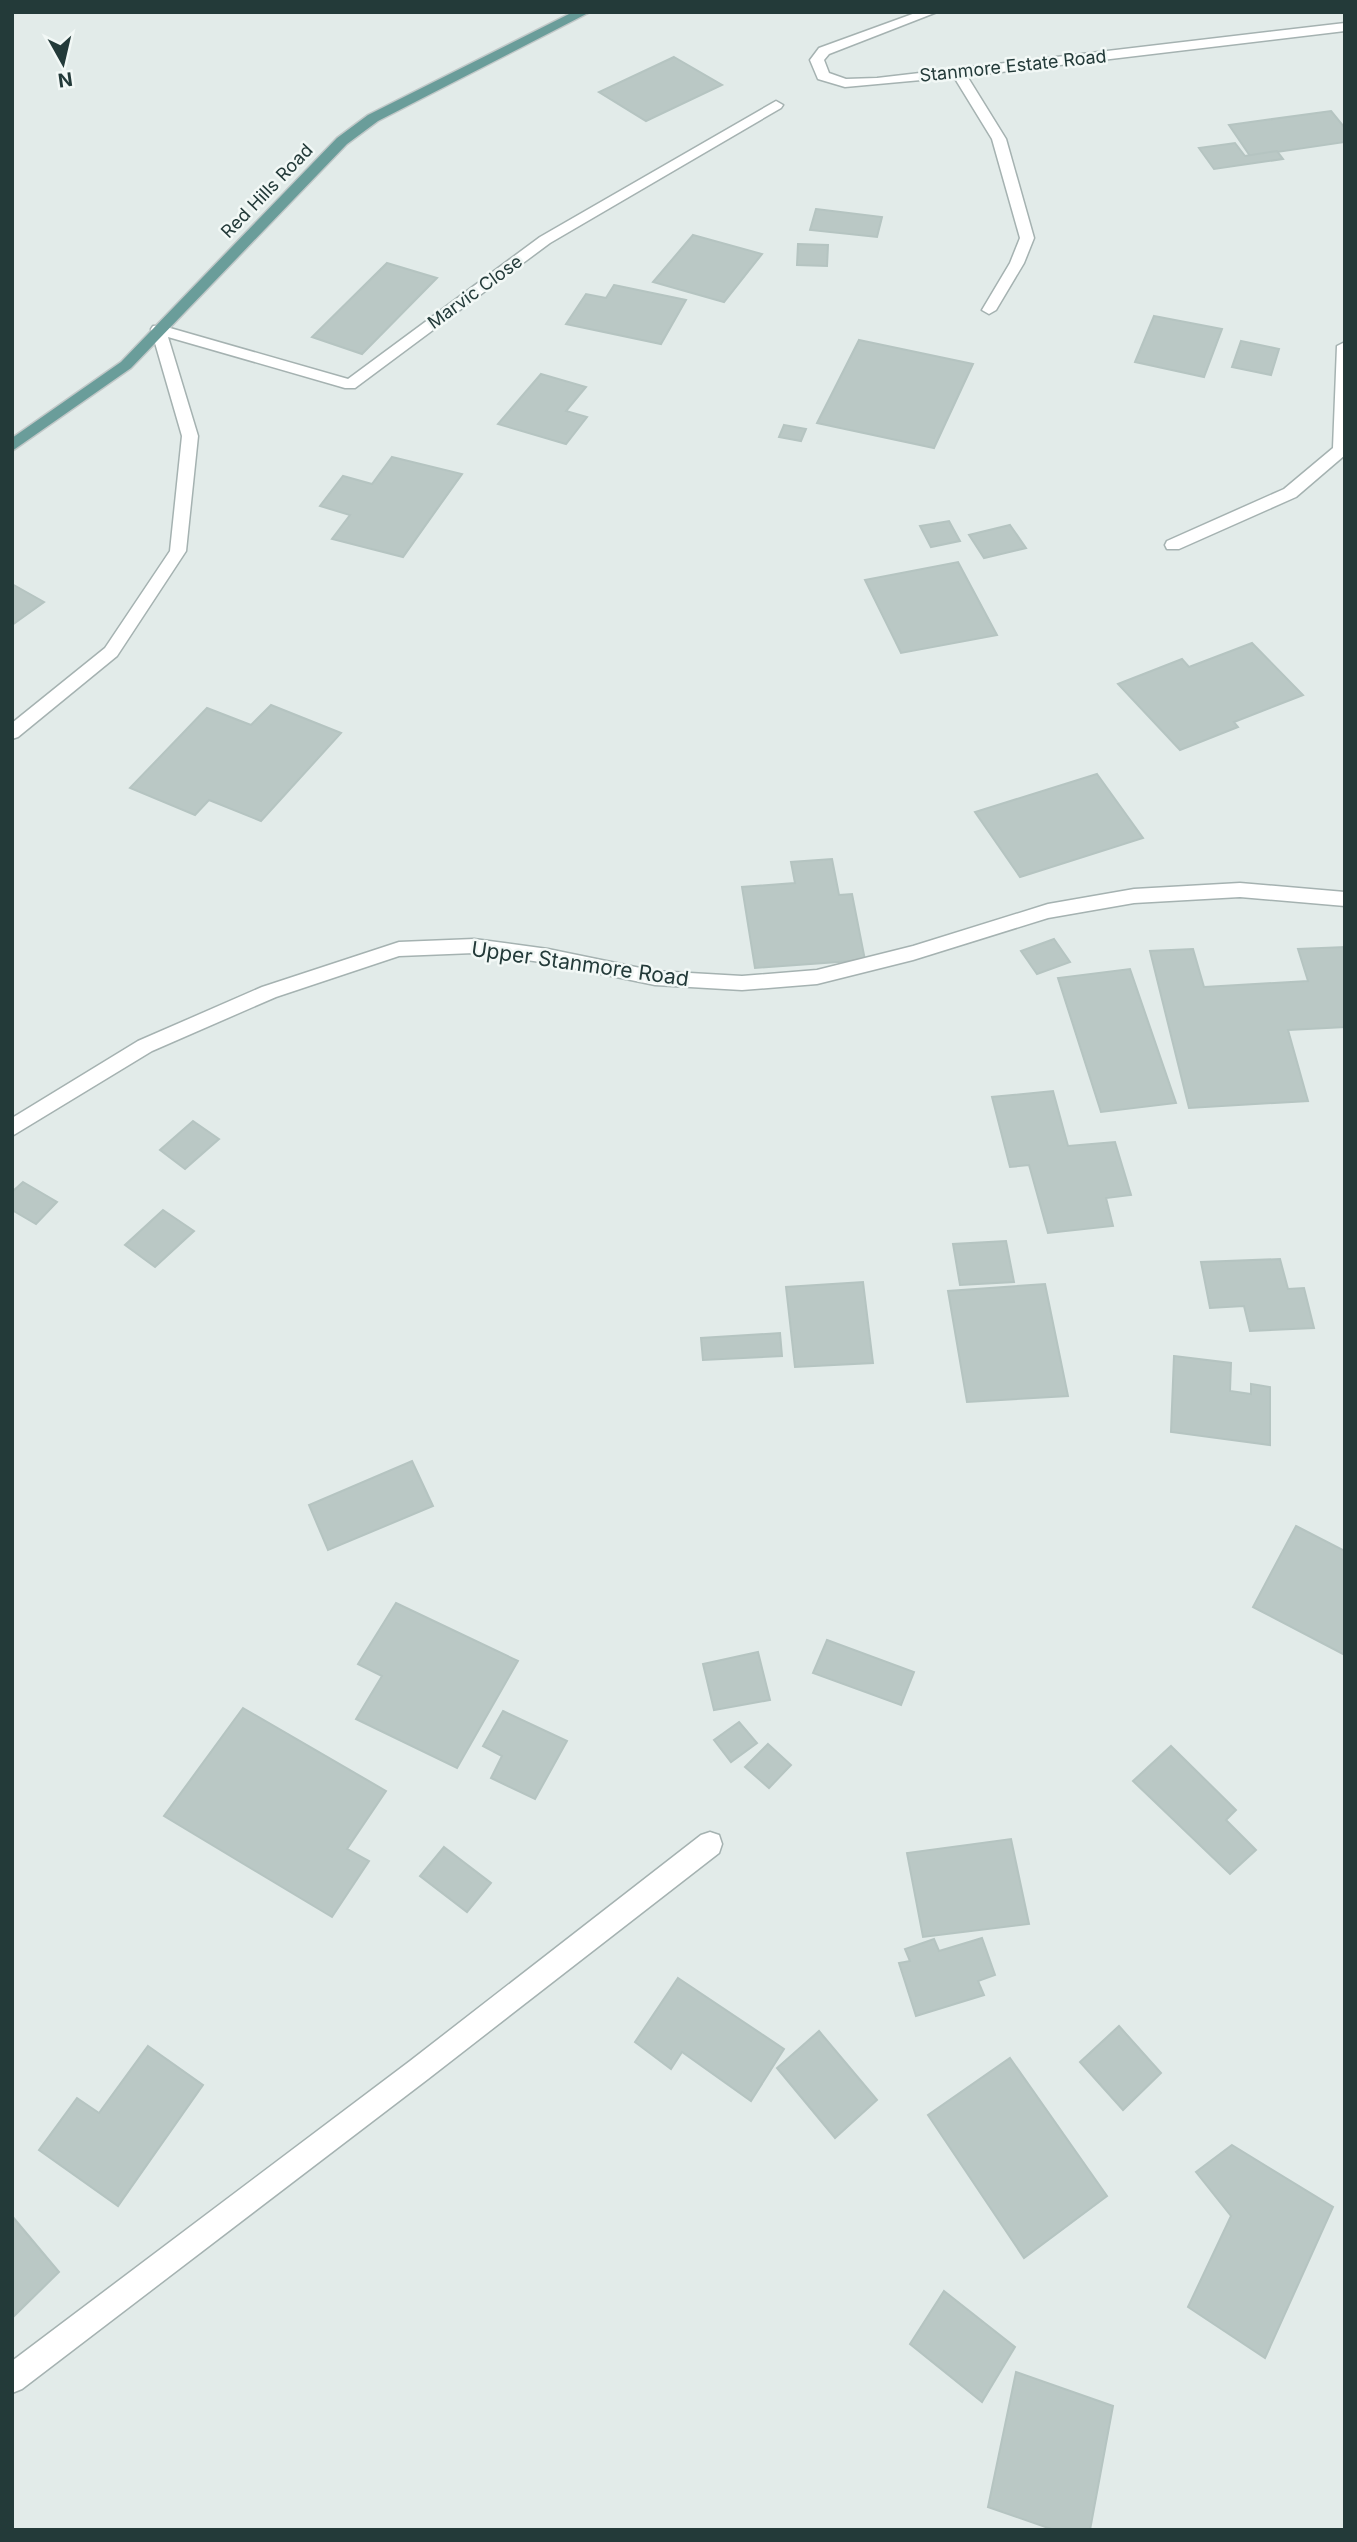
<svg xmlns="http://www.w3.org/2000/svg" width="1357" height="2542" viewBox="0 0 1357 2542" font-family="Inter,sans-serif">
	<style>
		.building { fill: #bac8c5; stroke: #b5c4c1; stroke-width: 2 }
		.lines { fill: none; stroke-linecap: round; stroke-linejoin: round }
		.minor-casing { stroke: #a5b2b1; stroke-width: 3 }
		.major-casing { stroke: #c1c8c8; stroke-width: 3 }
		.minor { fill: #fff; fill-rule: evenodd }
		.major { fill: #6a9d9a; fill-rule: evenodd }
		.labels { text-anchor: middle; stroke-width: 5; stroke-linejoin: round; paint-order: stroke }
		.far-street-label { font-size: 18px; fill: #233a39; stroke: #f2f8f6 }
		.street-label { font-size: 21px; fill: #233a39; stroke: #f2f8f6 }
	</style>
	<rect width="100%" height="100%" fill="#e2ebe9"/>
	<g class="building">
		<path d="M674 57 722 85 646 121 599 92Z"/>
		<path d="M1331 111 1345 128V142L1250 156 1229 125Z"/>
		<path d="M1235 143 1245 156 1277 151 1283 159 1214 169 1199 148Z"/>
		<path d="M816 209 882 217 877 237 810 230Z"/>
		<path d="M693 235 762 254 724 302 653 282Z"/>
		<path d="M798 244 828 245 827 266 797 265Z"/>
		<path d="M387 263 437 278 362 354 312 337Z"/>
		<path d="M614 285 686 300 661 344 566 324 586 294 606 298Z"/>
		<path d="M1154 316 1222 329 1204 377 1135 362Z"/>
		<path d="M859 340 973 364 934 448 817 423Z"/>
		<path d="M1241 341 1279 349 1271 375 1232 367Z"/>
		<path d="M541 374 586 387 566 411 587 417 566 444 498 424Z"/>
		<path d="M784 425 806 429 801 441 779 437Z"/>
		<path d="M392 457 462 474 403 557 332 539 350 515 320 506 343 476 372 484Z"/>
		<path d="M949 521 960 541 931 547 920 526Z"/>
		<path d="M1010 525 1026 548 984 558 969 535Z"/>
		<path d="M958 562 997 635 901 653 865 580Z"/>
		<path d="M12 584 44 602 12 625Z"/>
		<path d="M1252 643 1303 695 1234 722 1238 727 1180 750 1118 684 1182 659 1189 667Z"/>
		<path d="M271 705 341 733 261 821 209 800 195 815 130 788 207 708 251 725Z"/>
		<path d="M1097 774 1143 838 1020 877 975 812Z"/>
		<path d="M832 859 839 895 852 894 865 960 755 968 742 887 795 883 791 862Z"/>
		<path d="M1054 939 1070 962 1037 974 1021 951Z"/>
		<path d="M1345 947V1027L1288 1030 1308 1101 1189 1108 1150 951 1193 949 1204 987 1308 981 1298 949Z"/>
		<path d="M1130 969 1176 1103 1101 1112 1058 978Z"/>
		<path d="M1053 1091 1068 1146 1115 1142 1131 1195 1106 1198 1113 1226 1048 1233 1029 1165 1010 1167 992 1097Z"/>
		<path d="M193 1121 219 1139 185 1169 160 1150Z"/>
		<path d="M23 1182 57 1202 36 1224 12 1210V1192Z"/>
		<path d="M163 1210 194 1231 155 1267 125 1245Z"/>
		<path d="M1006 1241 1014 1282 960 1285 953 1244Z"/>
		<path d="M1280 1259 1288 1289 1304 1288 1314 1328 1250 1331 1244 1306 1210 1308 1201 1262Z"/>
		<path d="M863 1282 873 1363 795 1367 786 1287Z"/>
		<path d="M1045 1284 1068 1396 967 1402 948 1291Z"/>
		<path d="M780 1333 782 1356 703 1360 701 1338Z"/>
		<path d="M1174 1356 1231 1363 1230 1391 1251 1394V1384L1270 1387V1445L1171 1432Z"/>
		<path d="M412 1461 433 1506 328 1550 309 1505Z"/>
		<path d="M1296 1526 1345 1551V1655L1253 1607Z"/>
		<path d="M396 1603 518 1661 457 1768 356 1719 382 1676 358 1664Z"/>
		<path d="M827 1640 914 1672 901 1705 813 1673Z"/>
		<path d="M758 1652 770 1700 714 1710 703 1664Z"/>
		<path d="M243 1708 386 1791 347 1849 369 1861 332 1917 164 1816Z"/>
		<path d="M503 1711 567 1741 535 1799 491 1778 502 1756 483 1746Z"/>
		<path d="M739 1722 757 1743 731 1762 714 1740Z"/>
		<path d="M768 1744 791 1765 769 1788 745 1767Z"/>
		<path d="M1171 1746 1236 1810 1226 1820 1256 1850 1230 1874 1133 1781Z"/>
		<path d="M1011 1839 1029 1924 923 1937 907 1853Z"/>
		<path d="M444 1847 491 1883 467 1912 420 1876Z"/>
		<path d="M982 1938 995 1975 978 1981 984 1995 916 2016 899 1963 910 1961 905 1949 934 1939 939 1951Z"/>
		<path d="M678 1978 784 2049 751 2101 682 2052 671 2069 635 2042Z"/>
		<path d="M1119 2026 1161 2073 1123 2110 1080 2062Z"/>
		<path d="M819 2031 877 2100 835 2138 777 2068Z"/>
		<path d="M148 2046 203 2085 118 2206 39 2150 77 2098 99 2113Z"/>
		<path d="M1010 2058 1107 2196 1024 2258 928 2115Z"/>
		<path d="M1232 2145 1333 2207 1265 2358 1188 2307 1231 2216 1196 2172Z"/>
		<path d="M12 2216 59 2272 12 2318Z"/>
		<path d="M944 2291 1015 2347 982 2402 910 2344Z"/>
		<path d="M1016 2372 1113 2406 1090 2530H1054L988 2507Z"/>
	</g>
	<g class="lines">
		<g class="minor-casing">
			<g id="minor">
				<path d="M918 12H937L829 54 824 60 829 73 846 79 877 78 1345 23V31L967 76 1006 139 1034 238 1024 263 996 310 989 314 982 310 1010 263 1020 238 992 139 954 77 845 87 818 79 810 60 819 48Z"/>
				<path d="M776 101 783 105 781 108 550 243 355 388H345L168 337 198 436 186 551 117 656 18 737 12 739V723L105 648 170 551 182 436 151 329 153 326H163L348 379 540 237Z"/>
				<path d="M1345 342V455L1296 497 1179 549H1167L1165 545 1167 541 1284 489 1333 448 1337 346Z"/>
				<path d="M1240 883 1345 892V906L1240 897 1134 903 1048 918 913 960 817 984 742 990 655 985 548 963 474 953 399 956 276 997 152 1051 12 1136V1118L138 1041 262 987 399 942 474 939 548 949 655 971 742 976 817 970 913 946 1048 904 1134 889Z"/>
				<path d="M710 1832 719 1835 722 1844 719 1853 428 2079 22 2389 12 2393V2361L410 2061 701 1835Z"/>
			</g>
		</g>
		<g class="major-casing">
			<path id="major" d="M573 12H590L378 121 347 144 131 368 12 451V438L121 362 337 138 368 115Z"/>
		</g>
		<use href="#minor" class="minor"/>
		<use href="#major" class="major"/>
	</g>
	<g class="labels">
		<g class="far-street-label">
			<text transform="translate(1013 66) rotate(-6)" y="6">Stanmore Estate Road</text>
			<text transform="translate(267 191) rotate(-46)" y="6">Red Hills Road</text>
			<text transform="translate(475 292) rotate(-36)" y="6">Marvic Close</text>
		</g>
		<g class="street-label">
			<text transform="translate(580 964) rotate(8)" y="7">Upper Stanmore Road</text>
		</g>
	</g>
	<rect width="1357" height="2542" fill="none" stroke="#233a39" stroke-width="28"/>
	<g transform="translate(63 63) rotate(172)" stroke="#f2f8f6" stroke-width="5" paint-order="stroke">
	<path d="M0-5L12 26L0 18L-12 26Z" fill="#233a39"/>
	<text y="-10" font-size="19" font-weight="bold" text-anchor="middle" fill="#233a39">N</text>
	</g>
</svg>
